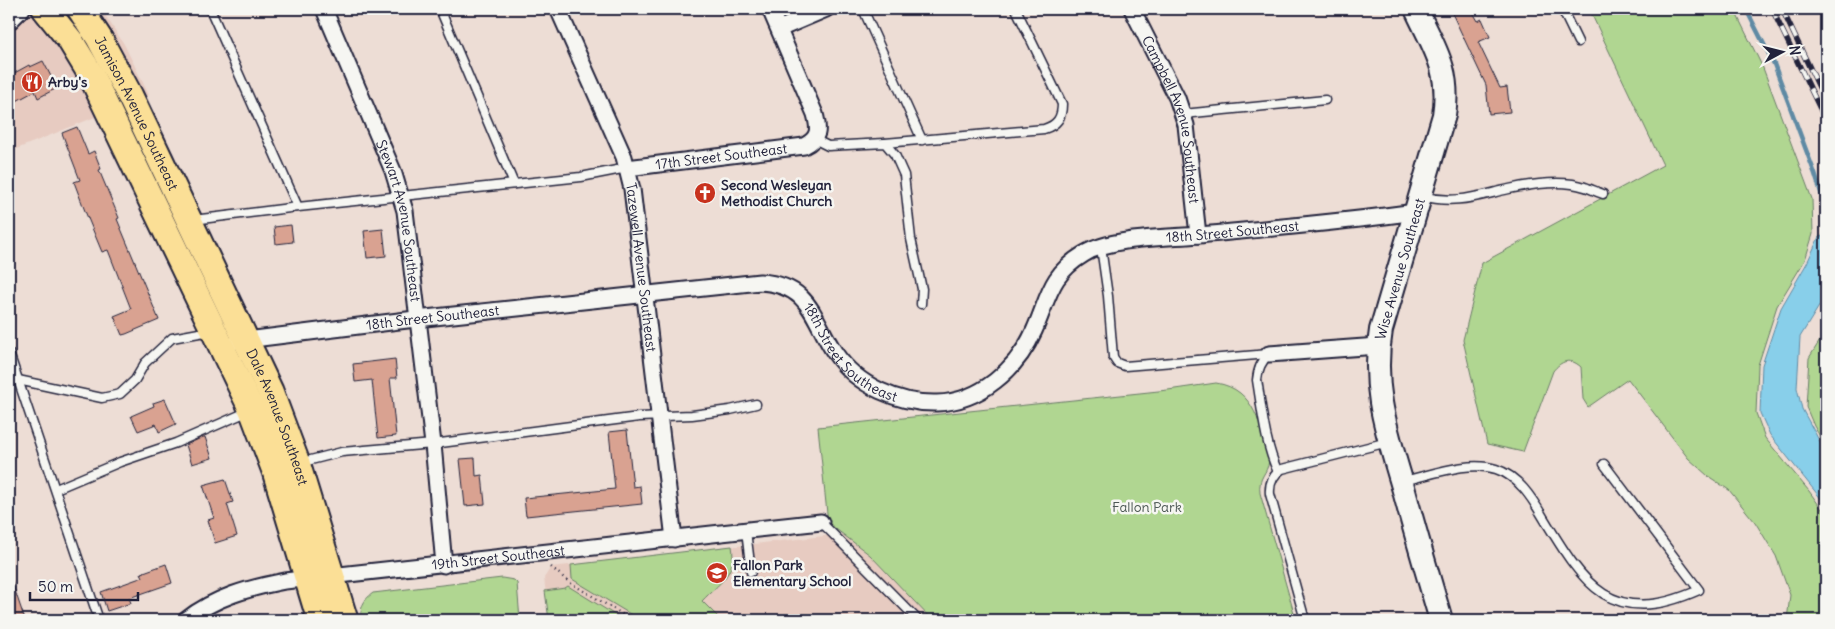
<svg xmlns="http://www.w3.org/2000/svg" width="1835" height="629" viewBox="0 0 1835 629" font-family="Delius,sans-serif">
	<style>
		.built { fill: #e7cbc1 }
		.green { fill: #b0d691; stroke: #697c66 }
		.water { fill: #88cfea; stroke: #5f8aa4 }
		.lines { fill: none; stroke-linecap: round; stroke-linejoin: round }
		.stream { stroke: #5f8aa4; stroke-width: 4.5 }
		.building { fill: #d9a291; stroke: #22223b }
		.lane-casing { stroke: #22223b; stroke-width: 11 }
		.street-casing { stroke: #22223b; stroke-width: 19 }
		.secondary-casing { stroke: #22223b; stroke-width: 26 }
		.primary-casing { stroke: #22223b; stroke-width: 29 }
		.path { stroke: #22223b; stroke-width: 2.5; stroke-dasharray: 1 4; stroke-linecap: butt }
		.lane { stroke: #f6f6f2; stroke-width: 8 }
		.street { stroke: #f6f6f2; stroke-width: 15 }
		.secondary { stroke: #f6f6f2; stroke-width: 22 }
		.primary { stroke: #fbdf96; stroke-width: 25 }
		.rail-casing { stroke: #22223b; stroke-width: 5.5 }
		.rail { stroke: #f6f6f2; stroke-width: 4; stroke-dasharray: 11; stroke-linecap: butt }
		.labels { text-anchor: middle; stroke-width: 5; stroke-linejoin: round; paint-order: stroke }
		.poi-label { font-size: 14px; font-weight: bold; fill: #22223b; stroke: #f6f6f2; text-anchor: start }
		.street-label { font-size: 14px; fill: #22223b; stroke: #f6f6f2 }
		.park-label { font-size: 14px; fill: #4d5855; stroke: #f6f6f2 }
	</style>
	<rect width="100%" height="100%" fill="#edddd5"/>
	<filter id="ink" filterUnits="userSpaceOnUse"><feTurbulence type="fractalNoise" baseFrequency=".02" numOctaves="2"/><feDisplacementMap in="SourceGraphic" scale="10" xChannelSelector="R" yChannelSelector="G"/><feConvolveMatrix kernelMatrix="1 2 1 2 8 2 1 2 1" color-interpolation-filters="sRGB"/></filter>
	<g filter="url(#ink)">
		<g class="built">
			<path d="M9 9H101L124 44 149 95 9 152Z"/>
			<path d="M842 534 870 555 932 620H549L544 578 551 567Z"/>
		</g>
		<g class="green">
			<path d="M1599 9H1734L1763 68 1812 199 1813 234 1805 260 1777 306 1758 365 1756 413 1765 438 1809 491 1826 515V620H1787L1790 595 1776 556 1755 522 1729 490 1708 476 1688 458 1628 379 1588 407 1583 399 1581 367C1570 357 1561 361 1553 371L1523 452 1487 444 1463 340 1482 263 1663 165 1591 13Z"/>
			<path d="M1826 331V447L1814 426 1806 407 1809 358Z"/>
			<path d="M1216 383C1256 389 1261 428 1269 461 1267 475 1258 476 1260 493L1296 620H932L870 555 828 523 818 427 1168 390Z"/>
			<path d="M732 546C737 574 719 583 702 601L721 620H652L645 619 640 620 572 579 571 565Z"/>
			<path d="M502 578 514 580 517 583 520 620H361C360 608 363 600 373 593Z"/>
			<path d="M568 586 623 620H549L545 591 565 588Z"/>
		</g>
		<path class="water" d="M1826 234V295L1800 337 1797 388 1802 409 1826 453V505L1770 435 1760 413 1762 365 1781 308 1807 263 1819 237Z"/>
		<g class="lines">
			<path class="stream" d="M1746 9 1774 64 1815 174 1826 208"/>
		</g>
		<g class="building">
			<path d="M1450 9H1471L1478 21 1482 19 1490 37 1478 42 1500 88 1507 87 1510 112 1489 114 1486 85Z"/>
			<path d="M43 61 57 88 38 98 35 91 9 105V76L29 65 30 67Z"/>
			<path d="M77 127 88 154 94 151 101 169 99 170 119 218 117 219 159 320 126 334 122 335 114 316 131 309 108 250 102 252 85 211 74 182 80 180 62 133Z"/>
			<path d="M291 225 293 242 276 244 274 227Z"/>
			<path d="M383 229 386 256 367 258 364 231Z"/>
			<path d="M395 359 397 378H390L396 436 378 438 372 380 355 382 353 364Z"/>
			<path d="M165 399 176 424 159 432 156 424 138 431 131 416 154 406 153 403Z"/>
			<path d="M627 430 633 487 640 486 642 504 526 516 524 498 615 489 609 432Z"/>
			<path d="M203 437H205L212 458 192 464 186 445Z"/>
			<path d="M475 458 476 476 482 475 485 504 465 506 460 459Z"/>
			<path d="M225 479 233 502 227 504 237 536 215 543 208 520 214 518 203 485Z"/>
			<path d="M166 564 172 583 129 598 131 603 107 611 101 592 143 577 141 573Z"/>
			<path d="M9 579H11L25 620H9Z"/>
		</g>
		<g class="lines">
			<g class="lane-casing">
				<g id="lane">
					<path d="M210 9 298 207"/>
					<path d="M440 9 514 184"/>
					<path d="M863 9 922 140"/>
					<path d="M1562 9 1578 42"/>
					<path d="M1183 114 1325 100"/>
					<path d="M814 139 828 146 885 143 895 155 904 175 911 239 922 289 921 304"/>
					<path d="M885 143 1044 129C1057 125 1062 118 1062 104L1016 9"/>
					<path d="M1422 196C1455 205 1477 196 1509 189 1532 184 1563 179 1585 187 1591 189 1597 192 1603 194"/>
					<path d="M193 220 298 207 581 177 627 168"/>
					<path d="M1101 247 1108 296 1113 357 1117 363 1125 366 1269 354"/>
					<path d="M9 353 99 620"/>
					<path d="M1269 354C1261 362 1258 369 1257 380 1262 410 1265 444 1278 472"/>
					<path d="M18 380 102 398 120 394 135 380 145 363 172 338 210 331"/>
					<path d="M299 463 342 452 433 444 639 417 692 415 730 410 756 404"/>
					<path d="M1403 481C1431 475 1468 460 1496 469 1518 476 1532 498 1543 517 1584 585 1611 629 1699 590L1604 464"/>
					<path d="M56 489 120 462 176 443 249 411"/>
					<path d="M821 522 918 620"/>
					<path d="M746 531 751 572"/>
					<path d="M1305 620 1270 494C1269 483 1273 475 1282 469L1388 442"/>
				</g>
			</g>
			<g class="street-casing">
				<g id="street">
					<path id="s1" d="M324 9 393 171 405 211 433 444 444 565"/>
					<path id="s2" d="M558 9 624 157 632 189 674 539"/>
					<path id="s3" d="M1132 9 1177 98 1186 125 1198 235"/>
					<path d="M9 22 22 9"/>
					<path d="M779 29 826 9"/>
					<path id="s4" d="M627 168 804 146C820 138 819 129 815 114L770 9"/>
					<path id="s5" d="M238 341 407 320 760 282C812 285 812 319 835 353 857 386 899 404 937 403 980 402 1017 369 1034 331 1049 298 1049 275 1084 254 1112 237 1167 238 1200 235 1272 228 1344 222 1416 212"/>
					<path d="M1269 354 1378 346"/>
					<path id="s6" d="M186 620C215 597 249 588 285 581L821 522"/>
				</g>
			</g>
			<g class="secondary-casing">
				<path id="secondary" d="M1416 9C1434 48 1451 70 1444 115L1381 330C1371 388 1387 432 1403 487 1415 532 1428 576 1441 620"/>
			</g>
			<g class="primary-casing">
				<g id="primary">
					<path d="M45 9 70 40 90 73 252 410 275 471 320 620"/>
					<path id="s7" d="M80 9 99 38 130 96 270 391 297 463 345 620"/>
				</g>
			</g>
			<path class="path" d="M551 567 569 582 632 620"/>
			<use href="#lane" class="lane"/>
			<use href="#street" class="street"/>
			<use href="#secondary" class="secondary"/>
			<use href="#primary" class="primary"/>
			<g class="rail-casing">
				<g id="rail">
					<path d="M1772 9 1826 121"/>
					<path d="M1782 9 1826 102"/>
				</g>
			</g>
			<use href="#rail" class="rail"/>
		</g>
	</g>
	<defs>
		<g id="restaurant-disc" transform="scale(1.125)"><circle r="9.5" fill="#c8321e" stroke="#f6f6f2"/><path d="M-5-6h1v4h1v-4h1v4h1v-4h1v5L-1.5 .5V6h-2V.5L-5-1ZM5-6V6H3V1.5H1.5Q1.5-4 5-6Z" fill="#fff"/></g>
		<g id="church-disc" transform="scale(1.125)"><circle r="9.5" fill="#c8321e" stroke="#f6f6f2"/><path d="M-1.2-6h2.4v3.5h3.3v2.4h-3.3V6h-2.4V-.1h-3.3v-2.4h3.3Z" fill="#fff"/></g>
		<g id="school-disc" transform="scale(1.125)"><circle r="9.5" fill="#c8321e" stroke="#f6f6f2"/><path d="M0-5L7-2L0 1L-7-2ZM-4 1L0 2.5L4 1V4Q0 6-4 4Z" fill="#fff"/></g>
	</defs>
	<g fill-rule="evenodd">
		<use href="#restaurant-disc" x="32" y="82"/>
		<use href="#church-disc" x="705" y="193"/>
		<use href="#school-disc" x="717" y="573"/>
	</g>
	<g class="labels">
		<g class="poi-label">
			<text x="48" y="87">Arby's</text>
			<text x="721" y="190">Second Wesleyan<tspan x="721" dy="16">Methodist Church</tspan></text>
			<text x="733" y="570">Fallon Park<tspan x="733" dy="16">Elementary School</tspan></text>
		</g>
		<g class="street-label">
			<text dy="5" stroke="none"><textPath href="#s7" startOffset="119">Jamison Avenue Southeast</textPath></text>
			<text dy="5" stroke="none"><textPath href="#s3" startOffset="119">Campbell Avenue Southeast</textPath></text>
			<text dy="5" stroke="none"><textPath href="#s4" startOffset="95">17th Street Southeast</textPath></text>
			<text dy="5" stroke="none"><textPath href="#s1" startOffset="226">Stewart Avenue Southeast</textPath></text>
			<text dy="5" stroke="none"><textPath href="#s5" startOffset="1126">18th Street Southeast</textPath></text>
			<text dy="5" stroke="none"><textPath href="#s2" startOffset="274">Tazewell Avenue Southeast</textPath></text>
			<text transform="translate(1400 269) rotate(-74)" y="5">Wise Avenue Southeast</text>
			<text dy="5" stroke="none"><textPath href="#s5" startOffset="196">18th Street Southeast</textPath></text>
			<text dy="5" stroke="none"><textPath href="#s5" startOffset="646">18th Street Southeast</textPath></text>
			<text dy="5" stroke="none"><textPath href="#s7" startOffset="454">Dale Avenue Southeast</textPath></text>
			<text dy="5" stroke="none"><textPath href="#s6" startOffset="322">19th Street Southeast</textPath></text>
		</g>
		<g class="park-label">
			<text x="1147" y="512">Fallon Park</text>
		</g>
	</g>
	<rect width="1835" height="629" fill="none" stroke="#f6f6f2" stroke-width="30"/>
	<rect x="15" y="15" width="1805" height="599" fill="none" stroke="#22223b" stroke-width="2" filter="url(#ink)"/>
	<g transform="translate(1782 52) rotate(83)" stroke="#f6f6f2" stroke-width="4" paint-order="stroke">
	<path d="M0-4L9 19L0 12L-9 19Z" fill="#22223b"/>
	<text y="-8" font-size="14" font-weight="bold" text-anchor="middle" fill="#22223b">N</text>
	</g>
	<path d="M30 592v8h108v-8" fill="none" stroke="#22223b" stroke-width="2.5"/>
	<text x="38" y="592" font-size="15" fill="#22223b" stroke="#f6f6f2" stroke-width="4" paint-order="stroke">50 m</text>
</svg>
